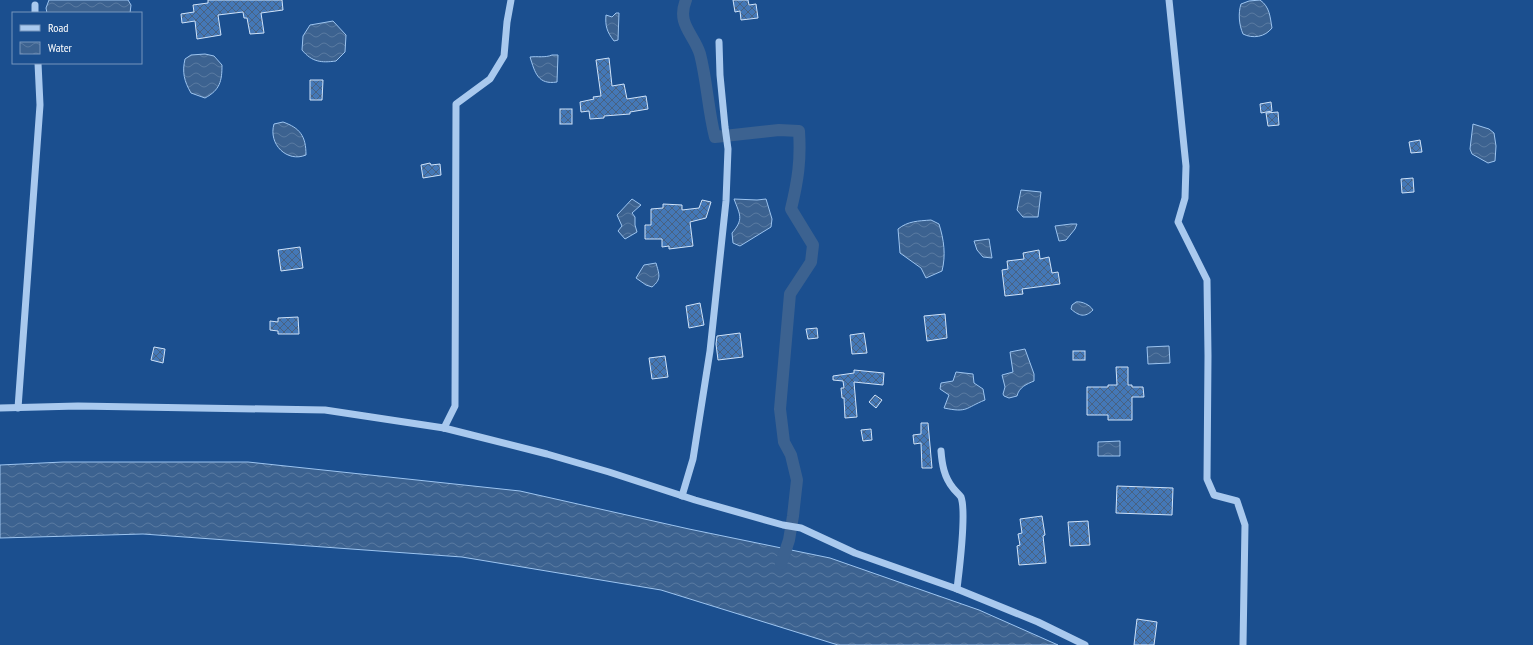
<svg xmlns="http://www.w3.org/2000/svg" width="1533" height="645" viewBox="0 0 1533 645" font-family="'PT Sans Narrow',sans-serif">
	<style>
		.water { fill: url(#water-waves); stroke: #9cc4f0 }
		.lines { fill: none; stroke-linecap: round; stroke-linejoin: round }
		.canal { stroke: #3c6290; stroke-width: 12 }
		.building { fill: url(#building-cross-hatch); stroke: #cfe3fa }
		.minor { stroke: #a9c9ee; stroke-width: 7 }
	</style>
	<defs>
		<pattern id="water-waves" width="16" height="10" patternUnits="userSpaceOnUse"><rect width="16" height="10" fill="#3c6290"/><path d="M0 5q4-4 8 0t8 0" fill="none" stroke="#597aa1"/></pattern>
		<pattern id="building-cross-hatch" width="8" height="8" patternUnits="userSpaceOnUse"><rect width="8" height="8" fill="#4478b7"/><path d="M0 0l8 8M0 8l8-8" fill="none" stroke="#486282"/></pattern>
	</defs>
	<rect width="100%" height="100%" fill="#1b4f8f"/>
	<g class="water">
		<path d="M49 0H128L131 5 130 13H47L46 8Z"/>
		<path d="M1260 0C1270 7 1270 17 1272 28 1265 37 1253 39 1243 34 1239 25 1238 13 1241 4L1249 1Z"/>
		<path d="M616 13H619L618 40 614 41C607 32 605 26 606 15L612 17Z"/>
		<path d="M333 21 346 35 345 52 336 61C321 63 312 62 302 50L303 36 310 25Z"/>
		<path d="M205 54 214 56 222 65C222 81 220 90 205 98L191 93C184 81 182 72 185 59L191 55Z"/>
		<path d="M552 55H558L557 82C538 85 535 73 530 57 538 56 545 58 552 55Z"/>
		<path d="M283 122C300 128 306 136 306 155 287 163 268 144 274 124Z"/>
		<path d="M1473 124 1489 129 1494 133 1496 146 1495 161 1488 163 1472 154 1470 149Z"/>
		<path d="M1021 190 1041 192 1038 217H1023L1017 210Z"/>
		<path d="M632 199 641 205 632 213 635 217V225L637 232 625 239 618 231 622 226 617 215Z"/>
		<path d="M734 199 757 200 766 199 772 219 771 227 740 246 733 243 732 233C744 219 740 215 734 199Z"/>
		<path d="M931 220 939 224C944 240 946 255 942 271L926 278 921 268 900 253 898 229C908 221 918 221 931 220Z"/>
		<path d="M1071 224H1077L1075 229 1066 240 1059 241 1055 226Z"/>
		<path d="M989 239 992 258 983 257 977 250 974 241Z"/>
		<path d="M656 263C659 274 662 279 652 287L646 285 636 278 644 265Z"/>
		<path d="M1076 302C1082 301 1090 305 1093 310 1085 318 1079 316 1071 309L1072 305Z"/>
		<path d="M1169 346 1170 363 1148 364 1147 347Z"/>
		<path d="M1025 349 1034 374V381C1027 384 1019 387 1017 396L1009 398 1004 396 1003 394 1005 387 1002 375 1013 372 1010 352Z"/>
		<path d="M956 372 973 374 974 383 983 389 985 400C965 408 968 413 944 408L949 395 940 389 941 383 953 381Z"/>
		<path d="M1120 441V456H1098V442Z"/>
		<path d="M63 462H248L520 491 689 529 830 558 979 610 1058 645H838L661 590 462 557 143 534 0 538V465Z"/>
	</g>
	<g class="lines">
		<path class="canal" d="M686 0C676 24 694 34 700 54 707 81 708 110 715 137L779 130 799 131C801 160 798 180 791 209L813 245 811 262 790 294 780 409 784 442 791 455 797 480 793 516 789 540 781 564"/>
	</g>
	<g class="building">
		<path d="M208 0H282L283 10 261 13 264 33 250 34 247 18H244L243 12 218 15 221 35 197 39 195 21 182 23 181 14 194 12 193 5 208 3Z"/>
		<path d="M733 0H748L749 5 756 4 758 18 741 20 740 11 735 12Z"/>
		<path d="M609 58 612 86 624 84 627 99 646 96 648 109 630 112V114L604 116V118L590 119 589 111 581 112 580 102 594 99 593 97 601 96 596 60Z"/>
		<path d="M310 80H323L322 100H310Z"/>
		<path d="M1271 102 1272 111 1261 113 1260 104Z"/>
		<rect x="560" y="109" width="12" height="15"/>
		<path d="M1278 112 1279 125 1268 126 1266 113Z"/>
		<path d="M1420 140 1422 152 1411 153 1409 142Z"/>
		<path d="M430 163 431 165 440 164 441 175 423 178 421 165Z"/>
		<path d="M1413 178 1414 192 1402 193 1401 179Z"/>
		<path d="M702 200 711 202 706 218 690 222 693 246 669 249V246L662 247V239H645V225H651V209L663 208V204L682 205V210L699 208Z"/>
		<path d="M300 247 303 268 281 271 278 250Z"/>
		<path d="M1039 250 1040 259 1049 257 1052 273 1058 272 1060 284 1022 289 1023 294 1005 296 1002 270 1008 269 1007 261 1024 259 1023 253Z"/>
		<path d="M700 303 704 325 689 328 686 306Z"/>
		<path d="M945 314 947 338 927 341 924 316Z"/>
		<path d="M298 317 299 334H278V331L270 330V321L278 322V318Z"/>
		<path d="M817 328 818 338 808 339 806 329Z"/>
		<path d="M740 333 743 357 718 360 716 344 717 336Z"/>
		<path d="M864 333 867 353 852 354 850 335Z"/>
		<path d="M154 347 165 349 163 363 151 360Z"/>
		<rect x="1073" y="351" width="12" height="9"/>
		<path d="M665 356 668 377 652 379 649 358Z"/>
		<path d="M1116 367H1128V385H1132V387H1143L1144 397H1132V420H1108V415H1087V387H1108V385H1117Z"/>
		<path d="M854 370 884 373 883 385 854 382 857 417 845 418 844 398H842L841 388H844L843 381 833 380V376L854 373Z"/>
		<path d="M875 395 882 400 876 408 869 402Z"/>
		<path d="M921 423H928L932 468H922L921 443 914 444 913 435 921 434Z"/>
		<path d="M871 429 872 440 863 441 861 430Z"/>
		<path d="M1117 486 1173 488 1172 515 1116 513Z"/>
		<path d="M1042 516 1045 535 1043 536 1046 563 1019 565 1017 546 1020 545 1018 534 1022 533 1020 519Z"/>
		<path d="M1088 521 1090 545 1070 546 1068 522Z"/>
		<path d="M1137 619 1157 622 1154 645H1134Z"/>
	</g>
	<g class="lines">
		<g class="minor">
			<path d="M1169 0 1186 166 1185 198 1178 222 1207 280 1208 356 1207 479 1214 495 1237 501 1245 525 1243 645"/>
			<path d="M35 5V13"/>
			<path d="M0 408 78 406 325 410 444 428 547 454 609 472 695 500 783 525 801 528 855 553 957 589 1038 622 1085 645"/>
			<path d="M18 408 40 105 38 63"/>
			<path d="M444 428 455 406 456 104 490 79 504 56 507 22 511 0"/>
			<path d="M941 451C942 464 944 477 953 488 955 491 959 494 961 497 967 513 959 571 957 589"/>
			<path d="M682 496 693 459 710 351 726 201 728 149 725 127 720 75 719 42"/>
		</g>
	</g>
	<rect x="12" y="12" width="130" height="52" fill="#1b4f8f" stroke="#7695bc"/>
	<rect x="20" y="25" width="20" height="6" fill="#a9c9ee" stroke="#7695bc"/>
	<text x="48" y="32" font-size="12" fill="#ffffff">Road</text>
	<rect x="20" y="42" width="20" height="12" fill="url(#water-waves)" stroke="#7695bc"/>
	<text x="48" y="52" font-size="12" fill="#ffffff">Water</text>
</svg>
